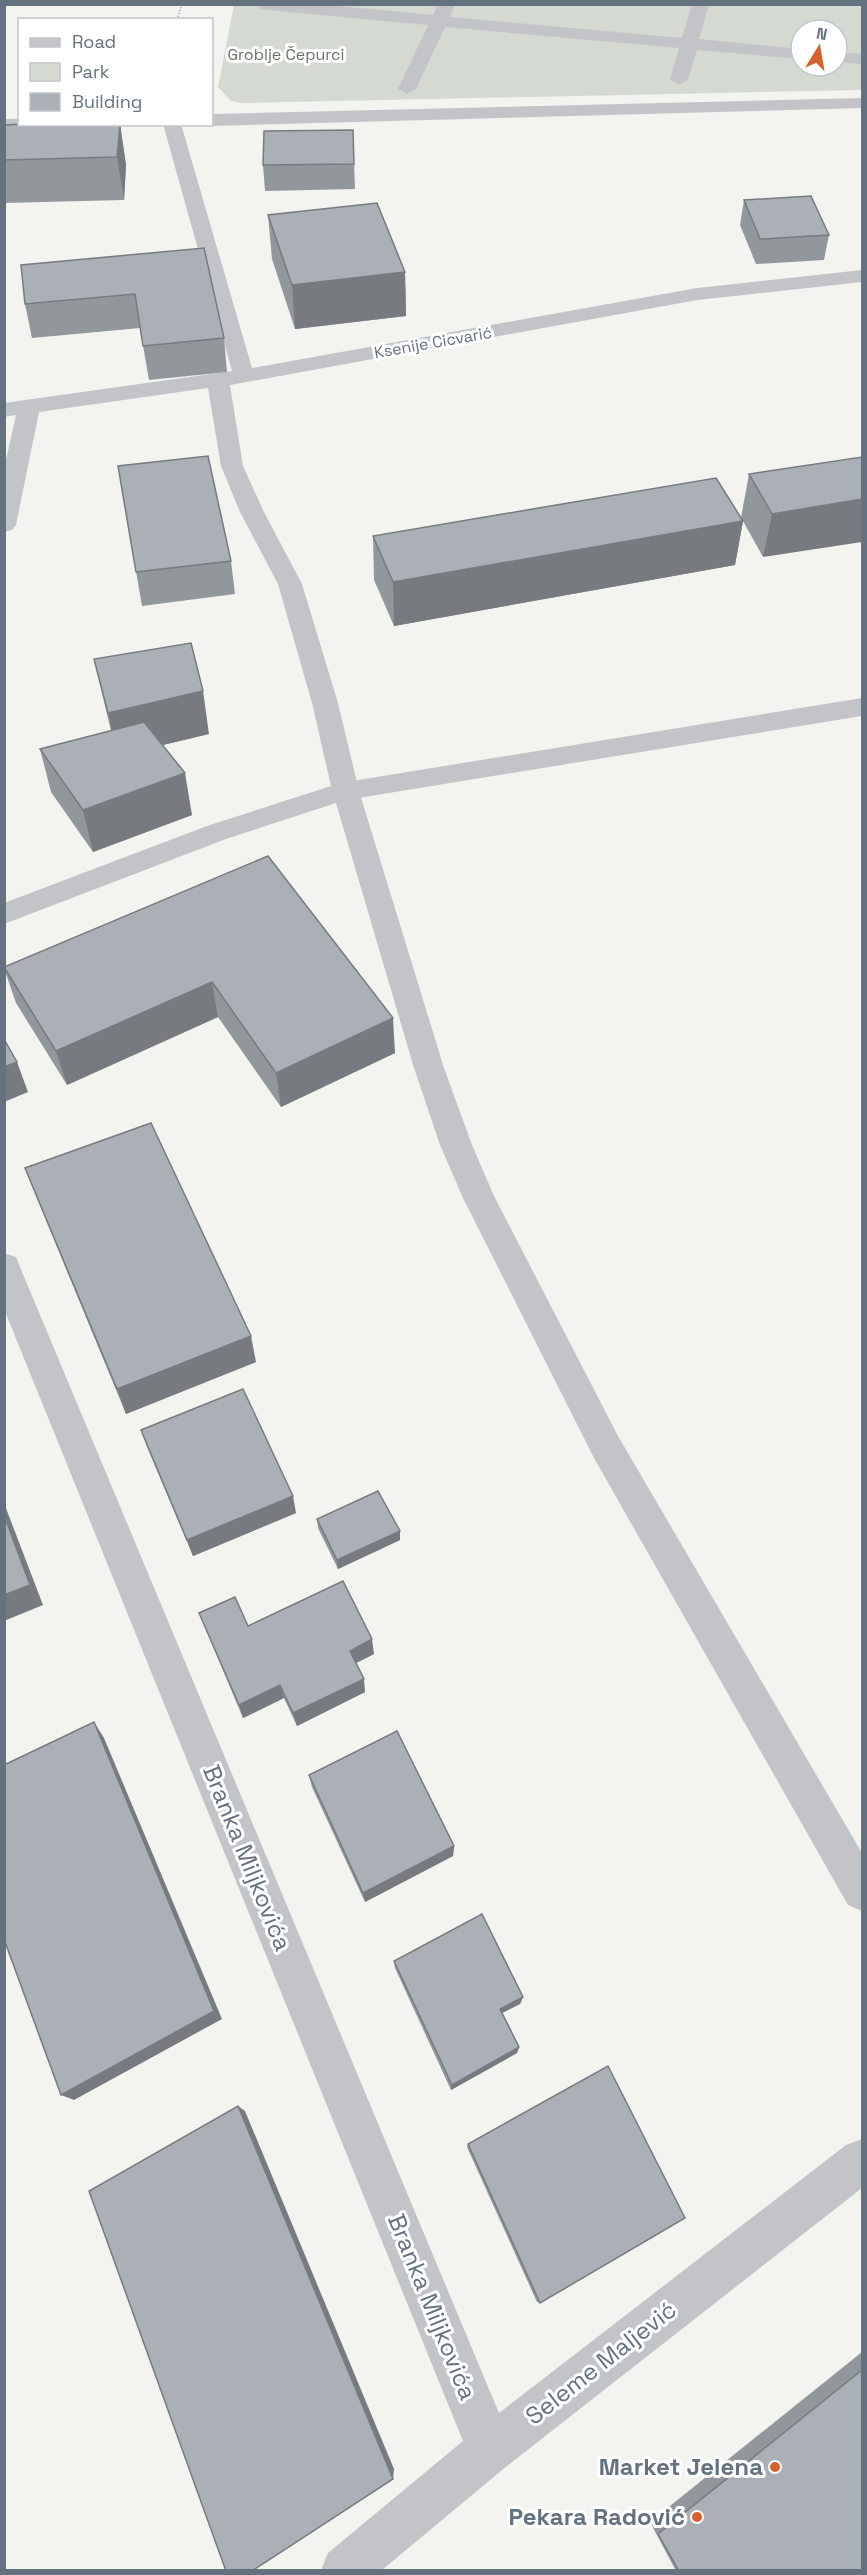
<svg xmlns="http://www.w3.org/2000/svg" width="867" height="2575" viewBox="0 0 867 2575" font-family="'Space Grotesk',sans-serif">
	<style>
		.green { fill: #d4dad1; fill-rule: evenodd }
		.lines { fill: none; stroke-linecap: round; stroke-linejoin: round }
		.path { stroke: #b9bbbd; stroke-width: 2; stroke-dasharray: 1.5 1.5; stroke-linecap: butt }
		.lane { fill: #c2c4c8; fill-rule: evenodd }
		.street { fill: #c2c4c8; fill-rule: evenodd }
		.wall { fill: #92979c }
		.shaded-wall { fill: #777b7f }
		.building { fill: #aab0b5; stroke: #777b7f; stroke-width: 1.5 }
		.poi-dot { fill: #d8602c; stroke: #fff; stroke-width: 2 }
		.labels { text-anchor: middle; stroke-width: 6; stroke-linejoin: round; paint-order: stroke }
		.far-park-label { font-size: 16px; fill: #657763; stroke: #fff }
		.far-street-label { font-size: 16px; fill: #64717f; stroke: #fff }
		.near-street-label { font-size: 24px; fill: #64717f; stroke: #fff }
		.near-poi-label { font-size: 24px; font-weight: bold; fill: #64717f; stroke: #fff; text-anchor: end }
	</style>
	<rect width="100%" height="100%" fill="#f3f4f0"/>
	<path class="green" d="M234 5H862V90L240 103 231 101 218 87ZM801 30H837V66H801Z"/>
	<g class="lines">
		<path class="path" d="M177 20 182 4"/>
		<g class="lane">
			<path d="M259 4H317L433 15 438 4H455L450 17 682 38 692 4H709L699 39 801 49V59L697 50 688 80 679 85 670 80 679 48 445 27 416 89 407 94 398 89 428 25 267 10 261 9Z"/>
			<path d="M837 52 862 54V64L837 62Z"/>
			<path d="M862 698V716L346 800 337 798 333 791 337 784 346 782Z"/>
		</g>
		<g class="street">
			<path d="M862 98V108L212 126 208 124H212V114Z"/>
			<path d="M4 119H20V124H35L26 130 4 131Z"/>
			<path d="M163 124H181L252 368 697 288 862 270V282L697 300 230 385 243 466 264 512 302 584 338 703 359 791 444 1068 472 1145 494 1196 618 1436 862 1853V1911L848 1905 594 1458 463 1198 440 1145 414 1068 336 803 226 839 4 924V903L207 826 331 786 312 703 278 584 240 512 221 466 208 388 39 412 16 525 12 530 4 532V469L16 415 4 417V403L232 371Z"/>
			<path d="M4 1253 16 1257 20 1267 499 2413 846 2145 862 2139V2188L507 2466 382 2570H321L328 2553 463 2441 4 1309Z"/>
		</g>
	</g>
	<g class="wall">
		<path d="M120 124 126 165 124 200 4 203V125Z"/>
		<path d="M353 130 355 189 265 191 263 165Z"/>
		<path d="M744 200 829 235 824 260 756 264 740 225Z"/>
		<path d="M268 215 405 272 406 316 295 329 272 259Z"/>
		<path d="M204 248 224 338 227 372 149 380 140 328 32 338 25 304Z"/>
		<path d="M862 457 763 557 743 521 735 565 394 626 374 580 373 536 741 518 749 474Z"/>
		<path d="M118 466 231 561 235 594 142 606Z"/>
		<path d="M94 659 209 734 162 745 192 815 93 852 51 792 40 749 111 731Z"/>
		<path d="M268 856 395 1053 281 1107 218 1017 67 1085 16 1003 4 968Z"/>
		<path d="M25 1168 256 1362 126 1414 36 1196Z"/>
		<path d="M141 1430 296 1513 193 1556 147 1447Z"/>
		<path d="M317 1519 400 1540 338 1569 318 1528Z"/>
		<path d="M199 1613 248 1626 374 1654 356 1663 365 1692 297 1726 284 1698 243 1718Z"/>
		<path d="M309 1775 454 1846 453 1856 365 1902 312 1787Z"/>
		<path d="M394 1961 523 1997 520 2004 502 2013 519 2047 517 2053 451 2090 395 1968Z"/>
		<path d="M468 2144 540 2303 537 2302 467 2147Z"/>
		<path d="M862 2352V2571H676L650 2522Z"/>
	</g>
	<g class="shaded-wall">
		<path d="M120 124 126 165 124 200 117 157Z"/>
		<path d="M405 272 406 316 295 329 292 285Z"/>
		<path d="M862 499V542L763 557 772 514Z"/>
		<path d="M743 521 735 565 394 626 393 582Z"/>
		<path d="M203 691 209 734 117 756 108 713Z"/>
		<path d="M185 773 192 815 93 852 83 810Z"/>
		<path d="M212 982 218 1017 67 1085 56 1051Z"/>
		<path d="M393 1018 395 1053 281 1107 276 1073Z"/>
		<path d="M17 1062 28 1092 4 1102V1067Z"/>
		<path d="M251 1336 256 1362 126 1414 117 1389Z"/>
		<path d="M293 1496 296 1513 193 1556 187 1540Z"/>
		<path d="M4 1503 43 1605 4 1621Z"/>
		<path d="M400 1531V1540L338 1569 337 1560Z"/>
		<path d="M372 1639 374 1654 352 1665 350 1651Z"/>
		<path d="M364 1679 365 1692 297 1726 293 1713Z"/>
		<path d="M280 1685 284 1698 243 1718 239 1705Z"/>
		<path d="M94 1722 104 1738 222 2019 74 2100 61 2095Z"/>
		<path d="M454 1846 453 1856 365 1902 363 1893Z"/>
		<path d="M523 1997 520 2004 498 2015 500 2009Z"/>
		<path d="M519 2047 517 2053 451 2090 452 2085Z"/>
		<path d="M238 2106 245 2111 394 2469 393 2479Z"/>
	</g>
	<g class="building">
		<path d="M24 124H120L117 157 4 160V125Z"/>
		<path d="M353 130 354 164 263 165 264 131Z"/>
		<path d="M811 196 829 235 760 239 744 200Z"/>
		<path d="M377 203 405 272 292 285 268 215Z"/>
		<path d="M204 248 224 338 143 346 135 294 25 304 21 265Z"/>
		<path d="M208 456 231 561 136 572 118 466Z"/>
		<path d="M862 457V499L772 514 749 474Z"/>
		<path d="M716 478 743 521 393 582 373 536Z"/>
		<path d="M191 643 203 691 108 713 94 659Z"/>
		<path d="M144 722 185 773 83 810 40 749Z"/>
		<path d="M268 856 393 1018 276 1073 212 982 56 1051 4 967Z"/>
		<path d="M4 1039 17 1062 4 1067Z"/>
		<path d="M151 1123 251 1336 117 1389 25 1168Z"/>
		<path d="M243 1389 293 1496 187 1540 141 1430Z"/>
		<path d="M378 1491 400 1531 337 1560 317 1519Z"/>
		<path d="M4 1515 30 1585 4 1595Z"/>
		<path d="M343 1581 372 1639 350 1651 364 1679 293 1713 280 1685 239 1705 199 1613 235 1597 248 1626Z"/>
		<path d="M94 1722 214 2011 61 2095 4 1939V1765Z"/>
		<path d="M397 1731 454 1846 363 1893 309 1775Z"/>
		<path d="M482 1914 523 1997 500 2009 519 2047 452 2085 394 1961Z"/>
		<path d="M608 2066 685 2218 540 2303 468 2144Z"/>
		<path d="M238 2106 393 2479 252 2571H226L89 2191Z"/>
		<path d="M862 2370V2571H679L658 2534Z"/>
	</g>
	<g class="poi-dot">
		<circle cx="775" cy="2467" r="6"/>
		<circle cx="697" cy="2517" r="6"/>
	</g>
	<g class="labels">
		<g class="far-park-label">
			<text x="286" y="60">Groblje Čepurci</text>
		</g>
		<g class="far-street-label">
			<text transform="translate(433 342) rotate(-10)" y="6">Ksenije Cicvarić</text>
		</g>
		<g class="near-street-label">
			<text transform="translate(247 1858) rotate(68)" y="8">Branka Miljkovića</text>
			<text transform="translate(432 2307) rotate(68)" y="8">Branka Miljkovića</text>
			<text transform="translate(601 2363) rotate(-38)" y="8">Seleme Maljević</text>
		</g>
		<g class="near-poi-label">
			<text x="763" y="2475">Market Jelena</text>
			<text x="685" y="2525">Pekara Radović</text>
		</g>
	</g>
	<rect width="867" height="2575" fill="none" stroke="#64717f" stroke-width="12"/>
	<rect x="18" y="18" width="195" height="108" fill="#ffffff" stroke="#c1c6cc" stroke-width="1.5"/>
	<rect x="30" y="38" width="30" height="9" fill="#c2c4c8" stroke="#c1c6cc" stroke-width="1.5"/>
	<text x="72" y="48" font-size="18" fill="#64717f">Road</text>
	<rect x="30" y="63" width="30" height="18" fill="#d4dad1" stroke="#c1c6cc" stroke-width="1.5"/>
	<text x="72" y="78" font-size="18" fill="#64717f">Park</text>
	<rect x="30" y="93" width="30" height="18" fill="#aab0b5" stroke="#c1c6cc" stroke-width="1.5"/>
	<text x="72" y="108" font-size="18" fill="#64717f">Building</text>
	<g transform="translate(819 48) rotate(11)"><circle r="28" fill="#ffffff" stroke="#c1c6cc" stroke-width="1.5"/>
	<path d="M0-4.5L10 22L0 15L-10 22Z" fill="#d8602c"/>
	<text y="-9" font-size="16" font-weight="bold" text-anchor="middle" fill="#64717f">N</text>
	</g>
</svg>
